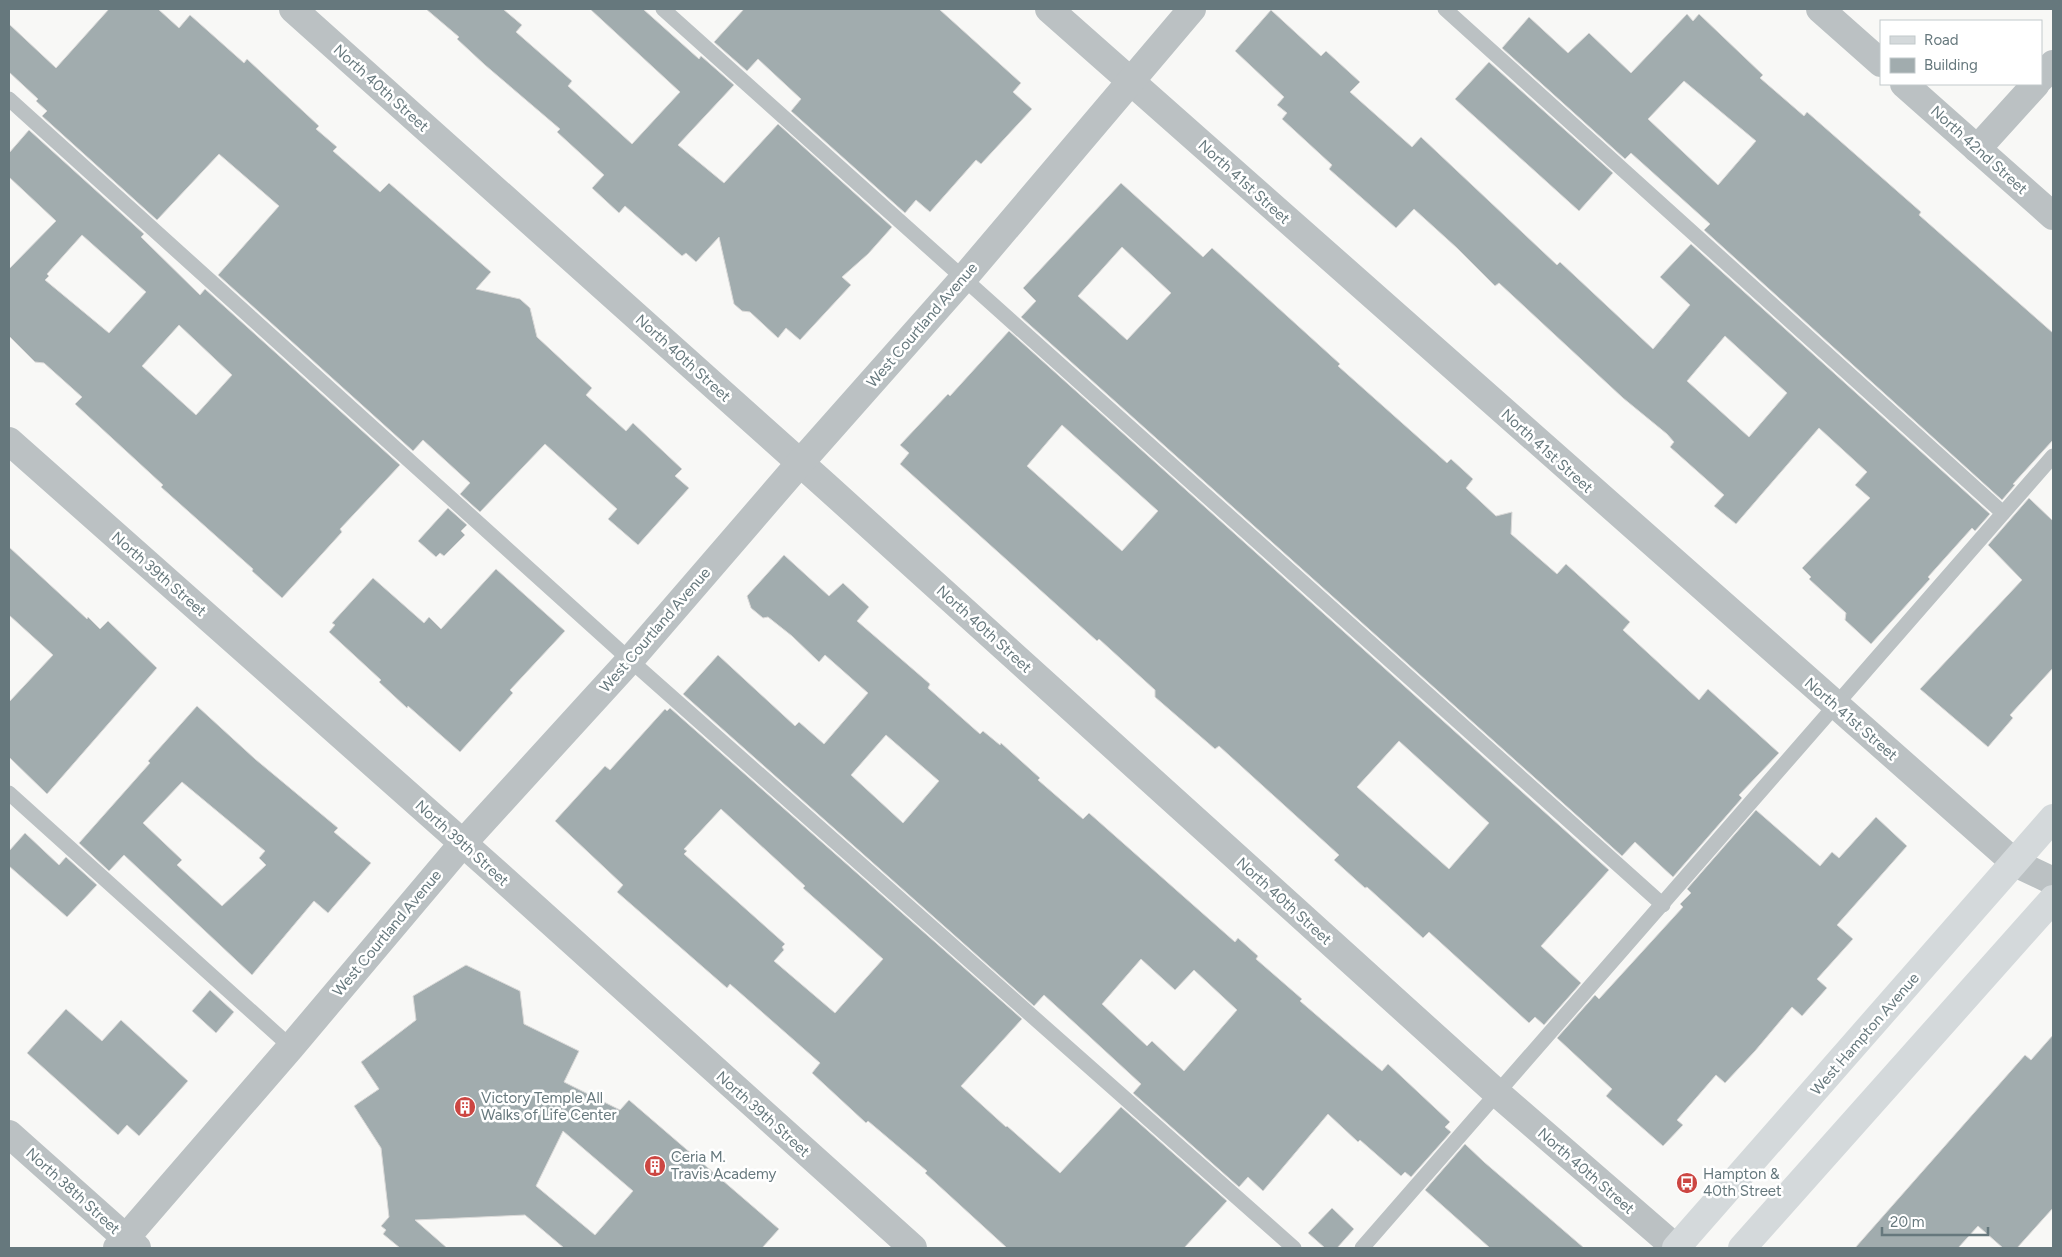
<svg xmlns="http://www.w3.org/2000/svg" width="2062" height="1257" viewBox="0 0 2062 1257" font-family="Figtree,sans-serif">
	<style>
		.building { fill: #a1acae; stroke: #dad9d8; fill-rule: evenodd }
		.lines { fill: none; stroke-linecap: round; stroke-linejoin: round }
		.lane { stroke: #bbc1c3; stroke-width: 15 }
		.street { stroke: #bbc1c3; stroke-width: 28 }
		.secondary { stroke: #d4d9db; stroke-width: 28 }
		.labels { text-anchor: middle; stroke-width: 5; stroke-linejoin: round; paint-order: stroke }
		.street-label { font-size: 15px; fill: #66787d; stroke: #fff }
		.poi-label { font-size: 15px; fill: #66787d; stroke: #fff; text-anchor: start }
	</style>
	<rect width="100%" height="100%" fill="#f8f8f6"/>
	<g class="building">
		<path d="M109 9H158L179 28 190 15 244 63 247 59 319 126 316 129 337 147 333 151 380 192 389 183 491 272 476 289 520 299 530 308 537 337 592 388 586 395 626 431 633 423 682 469 675 476 689 488 638 545 608 519 617 509 545 444 480 512 460 494 470 483 423 440 413 451 218 275 279 206 219 154 157 220 42 116 47 111 36 101 38 99 9 72V24L56 68Z"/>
		<path d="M426 9H503L522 25 516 32 572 81 568 86 632 144 680 92 590 9H643L699 59 701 56 734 85 678 145 724 183 778 124 892 227 868 254 842 277 851 285 800 340 786 328 778 338 750 312 742 311 734 304 719 237 696 262 686 253 682 256 625 206 619 213 592 188 604 175 557 132 560 129 485 65 457 39 459 37Z"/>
		<path d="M744 9H939L1021 83 1013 92 1032 109 981 164 976 160 930 212 916 200 905 213 791 111 801 99 758 59 747 71 714 42Z"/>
		<path d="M1271 10 1321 56 1326 51 1360 82 1350 92 1412 147 1421 137 1557 265 1560 262 1653 349 1690 305 1660 277 1691 244 1990 514 1975 531 1972 528 1928 577 1930 579 1871 644 1845 620 1846 613 1809 579 1811 577 1802 568 1870 498 1855 485 1867 472 1819 428 1736 524 1714 506 1724 495 1670 447 1674 442 1667 434 1623 398 1499 283 1495 286 1457 248 1414 209 1396 228 1329 169 1332 165 1282 119 1287 113 1277 105 1284 97 1235 51ZM1725 336 1787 393 1749 437 1687 381Z"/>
		<path d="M1687 14 1693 21 1699 14 1763 75 1760 78 1804 116 1807 112 1921 212 1919 215 2053 333V440L2013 484 2015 485 2002 500 1704 230 1710 224 1631 153 1625 159 1502 48 1529 17 1568 53 1589 33 1631 73ZM1684 81 1756 141 1718 185 1648 119Z"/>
		<path d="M1489 62 1613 173 1579 211 1455 99Z"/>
		<path d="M29 130 144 234 141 237 200 295 205 289 400 465 340 529 342 532 282 598 252 571 253 569 161 487 163 485 75 404 82 397 44 363 35 362 9 336V269L56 221 9 177V153ZM82 235 146 292 109 333 45 280 49 276 47 274ZM179 325 232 375 196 415 142 366Z"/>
		<path d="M1121 183 1203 257 1212 248 1340 364 1338 366 1447 463 1451 459 1473 479 1466 488 1496 516 1512 512 1511 534 1557 574 1566 564 1630 622 1623 630 1699 700 1708 689 1779 753 1739 795 1742 798 1673 877 1635 842 1622 856 1021 317 1036 301 1023 288ZM1122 247 1171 293 1127 340 1078 296Z"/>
		<path d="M1009 331 1609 870 1541 946 1581 983 1544 1025 1535 1017 1529 1023 1429 932 1423 938 1367 887 1365 888 1334 860 1339 855 1219 746 1215 749 1155 697V690L1099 639 1097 641 900 464 909 453 900 445 948 394 950 396ZM1062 425 1158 511 1122 551 1027 466ZM1399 741 1489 823 1449 869 1357 787Z"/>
		<path d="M2029 498 2053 521V668L2010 715 2013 718 1988 747 1920 689 2022 580 1988 545Z"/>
		<path d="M448 508 467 525 461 531 465 535 444 556 440 553 436 557 418 541Z"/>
		<path d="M9 547 87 619 88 617 100 629 108 621 157 668 47 794 9 757V702L53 655 9 615Z"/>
		<path d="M784 555 829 596 843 583 869 607 857 621 930 684 928 688 980 734 983 731 1000 745 1001 743 1040 778 1038 780 1083 819 1089 813 1235 942 1238 938 1258 956 1256 959 1302 999 1300 1001 1357 1050 1382 1071 1388 1064 1450 1122 1445 1127 1451 1132 1411 1177 1405 1172 1401 1176 1360 1140 1358 1142 1328 1114 1263 1191 1248 1177 1239 1187 1133 1093 1141 1084 1078 1026 1044 995 1034 1006 683 694 718 655 795 726 799 722 824 744 868 693 825 655 819 662 792 636 768 617 763 618 751 608 747 596ZM886 735 939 781 903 823 851 775ZM1141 959 1175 990 1194 970 1237 1010 1184 1071 1152 1041 1147 1046 1102 1004Z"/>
		<path d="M496 569 565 631 510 690 513 693 460 752 408 706 407 708 379 682 381 680 329 632 335 625 332 623 373 578 424 623 429 617 441 629Z"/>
		<path d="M197 706 255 759 338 828 334 832 371 863 328 913 314 901 252 975 124 855 109 871 79 843 150 763 148 761ZM182 782 265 851 259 858 266 865 222 906 177 865 182 860 143 823Z"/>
		<path d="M670 708 1022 1019 961 1086 1006 1127 1007 1126 1060 1173 1121 1107 1227 1201 1184 1248H1007L925 1173 927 1171 868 1121 866 1123 812 1073 820 1063 730 984 727 988 617 892 623 885 555 821 605 766 610 770 665 709 667 711ZM721 809 805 886 803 888 883 959 835 1013 774 961 784 950 782 947 785 944 684 854 687 851 684 849Z"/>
		<path d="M1756 810 1820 866 1832 852 1839 858 1876 817 1907 846 1837 925 1853 939 1817 979 1827 988 1802 1016 1792 1007 1755 1051 1725 1083 1716 1075 1677 1120 1683 1125 1663 1146 1606 1096 1612 1089 1557 1038 1595 995 1599 999 1683 907 1680 904 1691 893 1687 889Z"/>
		<path d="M25 833 59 865 66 857 97 885 67 917 9 866V851Z"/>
		<path d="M466 965 520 991 524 1024 579 1051 564 1082 620 1110 629 1100 779 1229 762 1248H564L525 1215 415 1220 447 1248H400L383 1234 386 1230 381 1226 389 1217 381 1148 354 1106 379 1089 361 1062 416 1020 413 996ZM563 1131 633 1191 595 1235 536 1186Z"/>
		<path d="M210 990 234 1012 216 1033 192 1011Z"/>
		<path d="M66 1009 102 1041 121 1020 188 1081 139 1136 127 1125 118 1135 27 1053Z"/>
		<path d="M2053 1035V1208L2017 1248H2003L1978 1226 1958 1248H1855L2025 1055 2031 1060Z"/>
		<path d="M1465 1144 1484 1162 1584 1248H1490L1425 1190Z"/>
		<path d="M1332 1208 1354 1229 1337 1248H1325L1308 1233Z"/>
	</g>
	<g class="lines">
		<g class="lane">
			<path d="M663 9 1663 905"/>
			<path d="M1445 9 2003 513"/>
			<path d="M9 99 630 660 1294 1248"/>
			<path d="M9 793 291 1047"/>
			<path d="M1362 1248 2053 456"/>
		</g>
		<g class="street">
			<path d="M293 9 826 486 1497 1093 1676 1248"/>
			<path d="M1049 9 2015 863 2053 881"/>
			<path d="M1820 9 1881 63"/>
			<path d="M2041 78 2053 64"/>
			<path d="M1904 84 2053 216"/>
			<path d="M1977 149 2036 84"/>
			<path d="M9 441 492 869 913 1248"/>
			<path d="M9 1134 137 1248"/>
			<path d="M117 1248 291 1047 463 843 630 660 800 463 963 279 1192 9"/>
		</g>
		<g class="secondary">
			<path d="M1676 1248 2053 818"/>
			<path d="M1742 1248 2053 899"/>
		</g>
	</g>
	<defs>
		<g id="building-disc" transform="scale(1.125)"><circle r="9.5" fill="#cc4642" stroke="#fff"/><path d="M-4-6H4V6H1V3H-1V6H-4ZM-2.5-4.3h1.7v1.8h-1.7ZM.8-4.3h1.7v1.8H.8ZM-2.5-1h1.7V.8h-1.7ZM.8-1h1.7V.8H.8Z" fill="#fff"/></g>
		<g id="bus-disc" transform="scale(1.125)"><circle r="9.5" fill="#cc4642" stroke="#fff"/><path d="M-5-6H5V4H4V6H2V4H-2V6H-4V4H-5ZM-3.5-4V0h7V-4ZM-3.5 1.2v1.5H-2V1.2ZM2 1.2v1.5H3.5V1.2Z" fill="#fff"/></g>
	</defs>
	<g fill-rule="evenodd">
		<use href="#building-disc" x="465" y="1107"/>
		<use href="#building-disc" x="655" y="1166"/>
		<use href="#bus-disc" x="1687" y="1183"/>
	</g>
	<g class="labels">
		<g class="street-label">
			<text transform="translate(381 88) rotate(42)" y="5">North 40th Street</text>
			<text transform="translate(1979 150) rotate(42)" y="5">North 42nd Street</text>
			<text transform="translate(1244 182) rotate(42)" y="5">North 41st Street</text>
			<text transform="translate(922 325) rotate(-49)" y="5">West Courtland Avenue</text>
			<text transform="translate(683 358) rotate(42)" y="5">North 40th Street</text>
			<text transform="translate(1547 451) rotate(42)" y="5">North 41st Street</text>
			<text transform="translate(159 574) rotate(41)" y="5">North 39th Street</text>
			<text transform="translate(984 629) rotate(42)" y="5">North 40th Street</text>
			<text transform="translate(655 630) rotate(-49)" y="5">West Courtland Avenue</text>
			<text transform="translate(1851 719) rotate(41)" y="5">North 41st Street</text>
			<text transform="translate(462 843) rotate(42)" y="5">North 39th Street</text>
			<text transform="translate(1284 901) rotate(42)" y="5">North 40th Street</text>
			<text transform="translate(387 933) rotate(-50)" y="5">West Courtland Avenue</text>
			<text transform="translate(1865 1034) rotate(-49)" y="5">West Hampton Avenue</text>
			<text transform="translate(763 1114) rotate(42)" y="5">North 39th Street</text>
			<text transform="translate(1586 1171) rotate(41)" y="5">North 40th Street</text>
			<text transform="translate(73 1191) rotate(42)" y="5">North 38th Street</text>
		</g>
		<g class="poi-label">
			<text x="481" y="1103">Victory Temple All<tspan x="481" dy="17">Walks of Life Center</tspan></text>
			<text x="671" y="1162">Ceria M.<tspan x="671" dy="17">Travis Academy</tspan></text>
			<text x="1703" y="1179">Hampton &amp;<tspan x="1703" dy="17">40th Street</tspan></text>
		</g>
	</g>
	<rect width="2062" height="1257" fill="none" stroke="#66787d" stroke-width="20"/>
	<rect x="1880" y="20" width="162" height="65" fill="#ffffff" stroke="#c2c9cb"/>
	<rect x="1890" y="36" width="25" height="8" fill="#d4d9db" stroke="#c2c9cb"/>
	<text x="1924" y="45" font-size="15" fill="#66787d">Road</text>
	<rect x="1890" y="58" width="25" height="15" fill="#a1acae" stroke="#c2c9cb"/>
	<text x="1924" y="70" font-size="15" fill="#66787d">Building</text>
	<path d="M1882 1227v8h106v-8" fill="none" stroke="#66787d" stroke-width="2.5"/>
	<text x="1890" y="1227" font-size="15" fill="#66787d" stroke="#ffffff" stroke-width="4" paint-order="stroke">20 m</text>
</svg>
